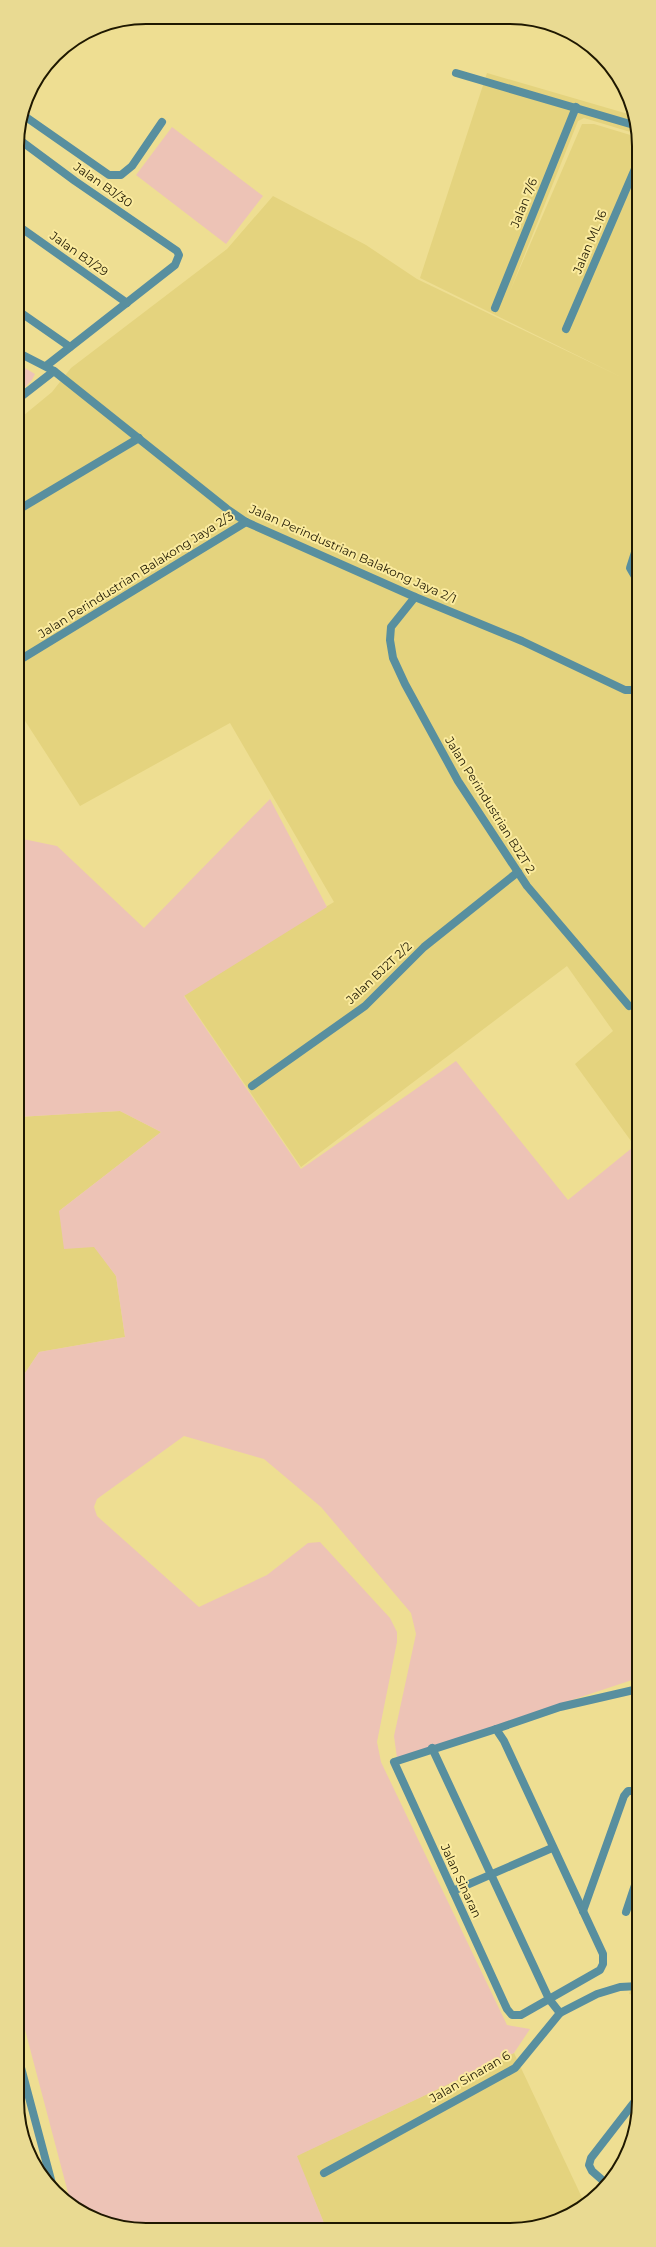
<svg xmlns="http://www.w3.org/2000/svg" width="656" height="2247" viewBox="0 0 656 2247" font-family="Montserrat,sans-serif">
	<style>
		.built { fill: #e4d37e }
		.green { fill: #edc3b6 }
		.lines { fill: none; stroke-linecap: round; stroke-linejoin: round }
		.minor { stroke: #588f9f; stroke-width: 8 }
		.labels { text-anchor: middle; stroke-width: 4; stroke-linejoin: round; paint-order: stroke }
		.street-label { font-size: 12px; fill: #1f1800; stroke: #fbeb9f }
		.rim { fill: none; stroke: #1f1800; stroke-width: 2 }
	</style>
	<rect width="100%" height="100%" fill="#eede92"/>
	<g class="built">
		<path d="M487 73 635 116 637 121V134L584 118 578 121 510 291 582 124H594L637 137 638 1018 636 1019 638 1022V1135L631 1141 575 1064 613 1031 567 966 301 1167 182 992 334 902 230 723 80 806 18 710V420L52 392 71 368 227 249 273 196 366 245 417 279 621 377 420 278Z"/>
		<path d="M120 1111 161 1132 59 1211 95 1247 116 1276 125 1337 39 1352 19 1382 18 1117Z"/>
		<path d="M639 1965V1996L629 1994Z"/>
		<path d="M514 2053 585 2204 574 2213 535 2228H326L296 2156Z"/>
	</g>
	<g class="green">
		<path d="M172 127 263 196 226 244 136 175Z"/>
		<path d="M18 364 35 374 32 380 18 394Z"/>
		<path d="M270 799 327 907 184 996 301 1169 456 1061 568 1200 638 1143V1678L397 1758 394 1736 416 1634 411 1613 321 1507 264 1459 184 1436 97 1499 94 1507 97 1516 199 1607 267 1575 308 1543 320 1542 390 1618 397 1632V1642L377 1742 381 1762 507 2025 530 2029 514 2053 297 2156 326 2228H121L89 2217 71 2204 19 2007V1382L39 1352 125 1337 116 1276 94 1247 64 1249 59 1211 161 1132 120 1111 18 1117V838L57 846 144 928Z"/>
	</g>
	<g class="lines">
		<g class="minor">
			<path d="M456 73 637 126"/>
			<path d="M23 115 109 175H121L132 166 162 122"/>
			<path d="M17 138 75 181 177 251 179 255 175 265 46 366"/>
			<path d="M17 225 127 303"/>
			<path d="M495 308 576 107"/>
			<path d="M17 310 70 347"/>
			<path d="M566 329 637 164"/>
			<path d="M17 352 54 371 227 509 246 522 415 597 522 641 625 690H632L637 687"/>
			<path d="M18 399 54 371"/>
			<path d="M18 510 139 438"/>
			<path d="M637 546 630 568 637 580"/>
			<path d="M415 597 391 627 390 640 393 658 405 684 458 781 527 886 629 1006"/>
			<path d="M18 661 246 522"/>
			<path d="M252 1086 365 1006 424 947 518 872"/>
			<path d="M496 1729 504 1741 603 1954V1964L600 1970 521 2015H512L507 2009 394 1762Z"/>
			<path d="M496 1729 560 1707 638 1689"/>
			<path d="M432 1748 549 1999 560 2013"/>
			<path d="M453 1891 552 1848"/>
			<path d="M583 1911 624 1796 628 1791H638"/>
			<path d="M626 1912 638 1876"/>
			<path d="M19 2060 54 2191"/>
			<path d="M324 2173 515 2068 560 2013 597 1994 620 1987 639 1986"/>
			<path d="M608 2185 592 2171 589 2165 591 2158 639 2096"/>
		</g>
	</g>
	<g class="labels">
		<g class="street-label">
			<text transform="translate(103 185) rotate(35)" y="4">Jalan BJ/30</text>
			<text transform="translate(524 203) rotate(-68)" y="4">Jalan 7/6</text>
			<text transform="translate(590 242) rotate(-67)" y="4">Jalan ML 16</text>
			<text transform="translate(79 254) rotate(35)" y="4">Jalan BJ/29</text>
			<text transform="translate(353 554) rotate(24)" y="4">Jalan Perindustrian Balakong Jaya 2/1</text>
			<text transform="translate(136 575) rotate(-32)" y="4">Jalan Perindustrian Balakong Jaya 2/3</text>
			<text transform="translate(490 805) rotate(58)" y="4">Jalan Perindustrian BJ2T 2</text>
			<text transform="translate(379 973) rotate(-43)" y="4">Jalan BJ2T 2/2</text>
			<text transform="translate(461 1881) rotate(65)" y="4">Jalan Sinaran</text>
			<text transform="translate(470 2077) rotate(-30)" y="4">Jalan Sinaran 6</text>
		</g>
	</g>
	<path d="M0 0H656V2247H0ZM146 24H510A122 122 0 0 1 632 146V2101A122 122 0 0 1 510 2223H146A122 122 0 0 1 24 2101V146A122 122 0 0 1 146 24Z" fill="#e9da92" fill-rule="evenodd"/>
	<path class="rim" d="M146 24H510A122 122 0 0 1 632 146V2101A122 122 0 0 1 510 2223H146A122 122 0 0 1 24 2101V146A122 122 0 0 1 146 24Z"/>
</svg>
